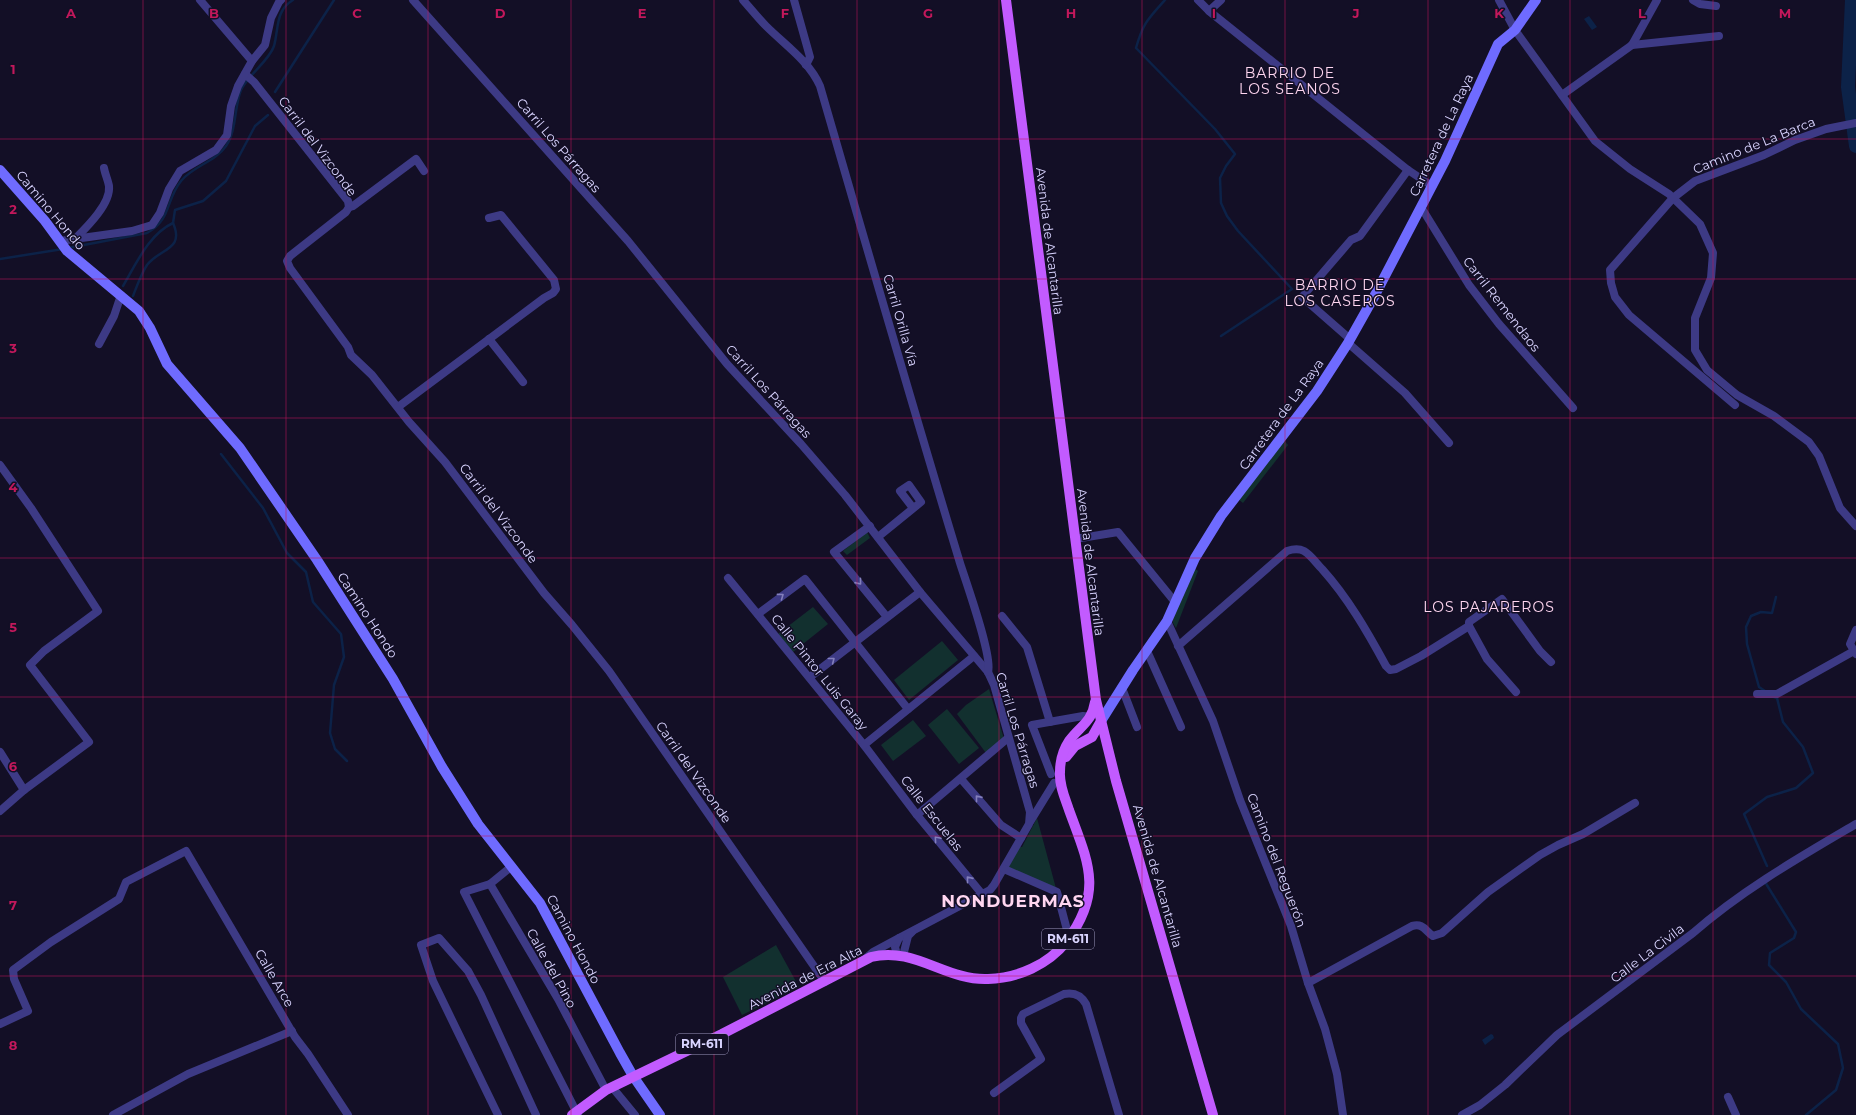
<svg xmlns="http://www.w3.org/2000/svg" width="1856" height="1115" viewBox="0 0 1856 1115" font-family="Montserrat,sans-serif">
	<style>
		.green { fill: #12302f }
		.water { fill: #0c2248 }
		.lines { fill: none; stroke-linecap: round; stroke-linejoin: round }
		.stream { stroke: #0c2248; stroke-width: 2.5 }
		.river { stroke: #0c2248; stroke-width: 14 }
		.street { stroke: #3d3a85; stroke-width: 8 }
		.secondary { stroke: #6f6bff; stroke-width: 10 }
		.primary { stroke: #c25bff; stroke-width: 10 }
		.oneway { stroke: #837fbc }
		.grid { fill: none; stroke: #c2185b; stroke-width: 1; stroke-opacity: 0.55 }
		.labels { text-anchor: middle; stroke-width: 3; stroke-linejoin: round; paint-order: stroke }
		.shield { fill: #130f26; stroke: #9e99be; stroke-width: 1 }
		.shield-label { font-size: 12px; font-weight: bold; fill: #d9d4ff }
		.street-label { font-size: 13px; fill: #d9d4ff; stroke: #130f26 }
		.neighbourhood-label { font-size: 14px; letter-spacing: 1px; fill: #ffd6f0; stroke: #130f26 }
		.district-label { font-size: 17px; font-weight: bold; letter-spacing: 1px; fill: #ffd6f0; stroke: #130f26 }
		.grid-label { font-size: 13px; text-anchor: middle; font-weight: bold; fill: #c2185b; stroke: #130f26; stroke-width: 3; stroke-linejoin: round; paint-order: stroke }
	</style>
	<rect width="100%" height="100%" fill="#130f26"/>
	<g class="green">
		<path d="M1284 440 1288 445 1243 503 1238 499Z"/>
		<path d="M867 532 870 538 847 555 843 551Z"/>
		<path d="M1194 568 1198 571 1176 628 1173 623V618Z"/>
		<path d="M813 607 828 624 793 652 778 634Z"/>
		<path d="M942 641 958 660 909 700 894 680Z"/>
		<path d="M989 689 1004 739 986 753 957 714 966 705Z"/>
		<path d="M947 709 979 748 959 764 928 725Z"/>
		<path d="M913 720 926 736 893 761 881 745Z"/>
		<path d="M1037 818 1057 892 1004 869 1016 847H1022Z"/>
		<path d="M776 945 799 987 742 1015 723 977Z"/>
	</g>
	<g class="water">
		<path d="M1589 16 1597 27 1592 30 1584 19Z"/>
		<path d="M1491 1034 1493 1035 1494 1038 1485 1045 1482 1040Z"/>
	</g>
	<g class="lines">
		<g class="stream">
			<path d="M1165 0C1148 19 1143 23 1136 48L1215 129 1235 154 1226 166 1220 178 1221 203 1227 216 1238 231 1292 289 1221 336"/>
			<path d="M275 92 334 0"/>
			<path d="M173 223 175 210 203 201 226 181 255 126 268 115"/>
			<path d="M68 248 147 233C172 219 165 201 181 181 193 166 215 162 226 146 237 130 234 107 241 90 248 75 269 61 274 46 279 28 275 11 293 0"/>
			<path d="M0 259 63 249"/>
			<path d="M123 286C136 264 149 234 173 223"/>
			<path d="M133 296C137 286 141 274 147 265 160 248 185 250 173 223"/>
			<path d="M221 454 263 508 287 553 306 572 313 602 341 634 344 657 334 685 330 733 335 749 347 761"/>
			<path d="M1765 691 1759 687 1747 644 1746 627 1751 616 1761 612 1772 613 1776 597"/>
			<path d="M1767 866 1744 814 1767 797 1796 788 1813 773 1803 747 1783 722 1777 698 1774 697"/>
			<path d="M1765 882 1796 932 1794 938 1770 953 1769 965 1786 982 1801 1009 1838 1044 1843 1068 1836 1090 1806 1115"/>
		</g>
		<path class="river" d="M1852 0 1848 87 1856 146"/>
		<g class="street">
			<path d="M200 0 252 61"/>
			<path d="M413 0 628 241 727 364 801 444 845 495 920 592 988 672 994 685 1030 812 1029 824 994 885 990 890 899 938 895 947 897 955"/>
			<path d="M743 0C751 9 758 18 766 26 785 45 809 61 820 86 866 245 912 405 960 563 966 582 993 657 988 672"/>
			<path d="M794 0 810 57 806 65"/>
			<path d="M1198 0 1209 11"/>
			<path d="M1221 0 1209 11 1408 170 1432 186"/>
			<path d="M1499 0 1515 30 1595 141 1630 169 1669 194 1700 224 1713 253 1711 278 1695 318V350L1707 370 1737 395 1774 416 1809 442 1819 456 1840 508 1856 526"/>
			<path d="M1693 0 1700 4 1716 6"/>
			<path d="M1632 45 1719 36"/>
			<path d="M245 74 254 82 348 201 349 207 346 212 290 256 287 261 290 268 348 347 351 355 372 375 409 422 445 462 544 593 572 625 609 671 825 982"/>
			<path d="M1562 95 1632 45 1657 0"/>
			<path d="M349 207 353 206 416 159 424 171"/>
			<path d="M1421 207 1469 285 1499 324 1573 408"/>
			<path d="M74 240C86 228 111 204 109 186 108 180 105 174 104 168"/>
			<path d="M60 241 132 231 152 225 160 213 169 189 180 171 216 150 227 135 231 106 238 86 252 61 265 45 271 18 279 2 281 0"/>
			<path d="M489 339 523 382"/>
			<path d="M1350 339 1302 297 1351 240 1360 236 1408 170"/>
			<path d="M1348 343 1405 393 1449 443"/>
			<path d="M99 344 114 316 121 295"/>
			<path d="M1735 405 1629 315 1615 297 1611 283 1610 270 1673 198 1695 181 1764 155 1795 140 1826 129 1856 123"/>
			<path d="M398 407 544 298 553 293 556 289 554 280 501 215 489 218"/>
			<path d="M0 465 31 508 98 611 44 651 30 665 89 742 24 790 0 811"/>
			<path d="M870 526 834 552 887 617"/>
			<path d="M878 537 921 502 909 485 900 491 913 508"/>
			<path d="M1075 539 1118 532 1175 602"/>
			<path d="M728 578 864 745 917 815 982 894"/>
			<path d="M758 614 805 579 908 709"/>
			<path d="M1002 616 1027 647 1050 722"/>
			<path d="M1167 621 1213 721 1240 800 1291 926 1308 983 1325 1029 1337 1074 1343 1115"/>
			<path d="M1469 626 1487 659 1516 692"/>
			<path d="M1856 630 1850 644 1856 654"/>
			<path d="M1178 646 1287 551C1293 549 1298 548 1304 551 1311 555 1316 563 1322 569 1348 598 1367 631 1386 666L1390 670 1396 669 1421 656 1469 626V622L1502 599 1540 651 1551 662"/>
			<path d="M1147 651 1181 727"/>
			<path d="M810 677 920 592"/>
			<path d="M1122 688 1137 727"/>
			<path d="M1757 694H1777L1854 651"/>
			<path d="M864 745 974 656"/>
			<path d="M0 752 24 790"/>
			<path d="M1051 774 1032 725 1083 716 1091 717"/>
			<path d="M961 779 1001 825 1021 838"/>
			<path d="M917 815 1008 738"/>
			<path d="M1030 822 1054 783"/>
			<path d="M512 866 490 884 558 999 606 1090"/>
			<path d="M1004 869 1057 892 1067 930"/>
			<path d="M490 884 464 892 578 1115"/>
			<path d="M903 956 908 936 912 932"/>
			<path d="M866 958 873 952 899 938"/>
			<path d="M1308 983 1412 926C1424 923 1425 931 1433 936L1442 933 1488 892 1540 855 1558 845 1583 834 1635 803"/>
			<path d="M0 1024 28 1011 14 979 13 970 51 942 119 899 126 882 186 851 295 1037 308 1054 348 1115"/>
			<path d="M612 1087 635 1115"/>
			<path d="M994 1093 1041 1059 1021 1023V1018L1023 1014 1064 994C1074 992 1081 995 1086 1004L1119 1115"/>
			<path d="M1728 1097 1736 1115"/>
			<path d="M113 1115 188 1074 292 1031"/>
			<path d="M498 1115 433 981 421 945 439 938 468 971 481 995 536 1115"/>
			<path d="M1462 1115 1480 1105 1505 1085 1557 1035 1693 933C1742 890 1800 857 1856 824"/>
		</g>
		<g class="secondary">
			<path d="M0 170 45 221 67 251 139 311 150 328 167 364 240 448 317 560 393 679 442 767 478 824 540 903 620 1053 633 1076 660 1115"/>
			<path d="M1101 721 1133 670 1167 621 1195 558 1221 516 1317 391 1348 343 1375 295 1445 161 1498 44 1515 30 1536 0"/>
		</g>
		<g class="primary">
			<path d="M1006 0 1096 700 1116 781 1213 1115"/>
			<path d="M1066 757 1075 746 1092 737 1101 721"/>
			<path d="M572 1115 606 1090 722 1034 871 957C914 946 946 981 988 979 1018 978 1048 965 1067 941 1104 891 1088 862 1069 810 1065 798 1059 785 1060 772 1060 761 1063 750 1069 741 1080 726 1092 722 1095 702"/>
		</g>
	</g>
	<defs><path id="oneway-chevron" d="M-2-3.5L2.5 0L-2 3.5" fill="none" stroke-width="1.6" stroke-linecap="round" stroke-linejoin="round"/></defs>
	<g class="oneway">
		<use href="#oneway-chevron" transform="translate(859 582) rotate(51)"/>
		<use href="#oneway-chevron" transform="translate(781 596) rotate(-36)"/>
		<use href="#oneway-chevron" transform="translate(832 660) rotate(-38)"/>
		<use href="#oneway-chevron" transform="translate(978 798) rotate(-129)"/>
		<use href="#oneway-chevron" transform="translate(937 839) rotate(-130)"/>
		<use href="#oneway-chevron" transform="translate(969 879) rotate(-129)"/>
	</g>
	<path class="grid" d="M143 0V1115M286 0V1115M428 0V1115M571 0V1115M714 0V1115M857 0V1115M999 0V1115M1142 0V1115M1285 0V1115M1428 0V1115M1570 0V1115M1713 0V1115M0 139H1856M0 279H1856M0 418H1856M0 558H1856M0 697H1856M0 836H1856M0 976H1856"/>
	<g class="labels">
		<g class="shield">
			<rect x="1042" y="929" width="52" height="20" rx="3"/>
			<rect x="676" y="1034" width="52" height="20" rx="3"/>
		</g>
		<g class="shield-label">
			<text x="1068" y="943">RM-611</text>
			<text x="702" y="1048">RM-611</text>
		</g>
		<g class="street-label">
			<text transform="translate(1441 135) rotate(-65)" y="5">Carretera de La Raya</text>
			<text transform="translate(559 145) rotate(49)" y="5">Carril Los Párragas</text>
			<text transform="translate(1754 145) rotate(-22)" y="5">Camino de La Barca</text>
			<text transform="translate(318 146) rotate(53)" y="5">Carril del Vizconde</text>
			<text transform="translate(51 210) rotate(50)" y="5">Camino Hondo</text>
			<text transform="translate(1050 241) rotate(83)" y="5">Avenida de Alcantarilla</text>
			<text transform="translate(1502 304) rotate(52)" y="5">Carril Remendaos</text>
			<text transform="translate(901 320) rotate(74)" y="5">Carril Orilla Vía</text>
			<text transform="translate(769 391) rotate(48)" y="5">Carril Los Párragas</text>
			<text transform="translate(1281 414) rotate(-54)" y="5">Carretera de La Raya</text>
			<text transform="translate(499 513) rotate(53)" y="5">Carril del Vizconde</text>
			<text transform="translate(1091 562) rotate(83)" y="5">Avenida de Alcantarilla</text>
			<text transform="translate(368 615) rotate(57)" y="5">Camino Hondo</text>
			<text transform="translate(820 672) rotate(51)" y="5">Calle Pintor Luis Garay</text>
			<text transform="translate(1018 730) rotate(73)" y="5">Carril Los Párragas</text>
			<text transform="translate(694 772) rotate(55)" y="5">Carril del Vizconde</text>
			<text transform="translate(932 813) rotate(52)" y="5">Calle Escuelas</text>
			<text transform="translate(1277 860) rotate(69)" y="5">Camino del Reguerón</text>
			<text transform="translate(1158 876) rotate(74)" y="5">Avenida de Alcantarilla</text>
			<text transform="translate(574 939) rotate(62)" y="5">Camino Hondo</text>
			<text transform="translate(1647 953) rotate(-37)" y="5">Calle La Civila</text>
			<text transform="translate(552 968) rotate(61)" y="5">Calle del Pino</text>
			<text transform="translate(805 977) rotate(-27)" y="5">Avenida de Era Alta</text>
			<text transform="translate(275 978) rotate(60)" y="5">Calle Arce</text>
		</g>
		<g class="neighbourhood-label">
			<text x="1290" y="78">BARRIO DE<tspan x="1290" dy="16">LOS SEANOS</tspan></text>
			<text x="1340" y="290">BARRIO DE<tspan x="1340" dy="16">LOS CASEROS</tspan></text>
			<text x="1489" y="612">LOS PAJAREROS</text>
		</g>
		<g class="district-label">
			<text x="1013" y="907">NONDUERMAS</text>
		</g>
	</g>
	<g class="grid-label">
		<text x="71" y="18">A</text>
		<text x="214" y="18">B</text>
		<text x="357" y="18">C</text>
		<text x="500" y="18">D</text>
		<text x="642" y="18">E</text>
		<text x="785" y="18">F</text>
		<text x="928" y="18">G</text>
		<text x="1071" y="18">H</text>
		<text x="1214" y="18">I</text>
		<text x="1356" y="18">J</text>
		<text x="1499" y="18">K</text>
		<text x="1642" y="18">L</text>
		<text x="1785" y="18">M</text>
		<text x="13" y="74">1</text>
		<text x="13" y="214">2</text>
		<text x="13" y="353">3</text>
		<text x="13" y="492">4</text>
		<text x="13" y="632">5</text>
		<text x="13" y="771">6</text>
		<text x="13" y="910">7</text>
		<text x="13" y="1050">8</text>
	</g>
</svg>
